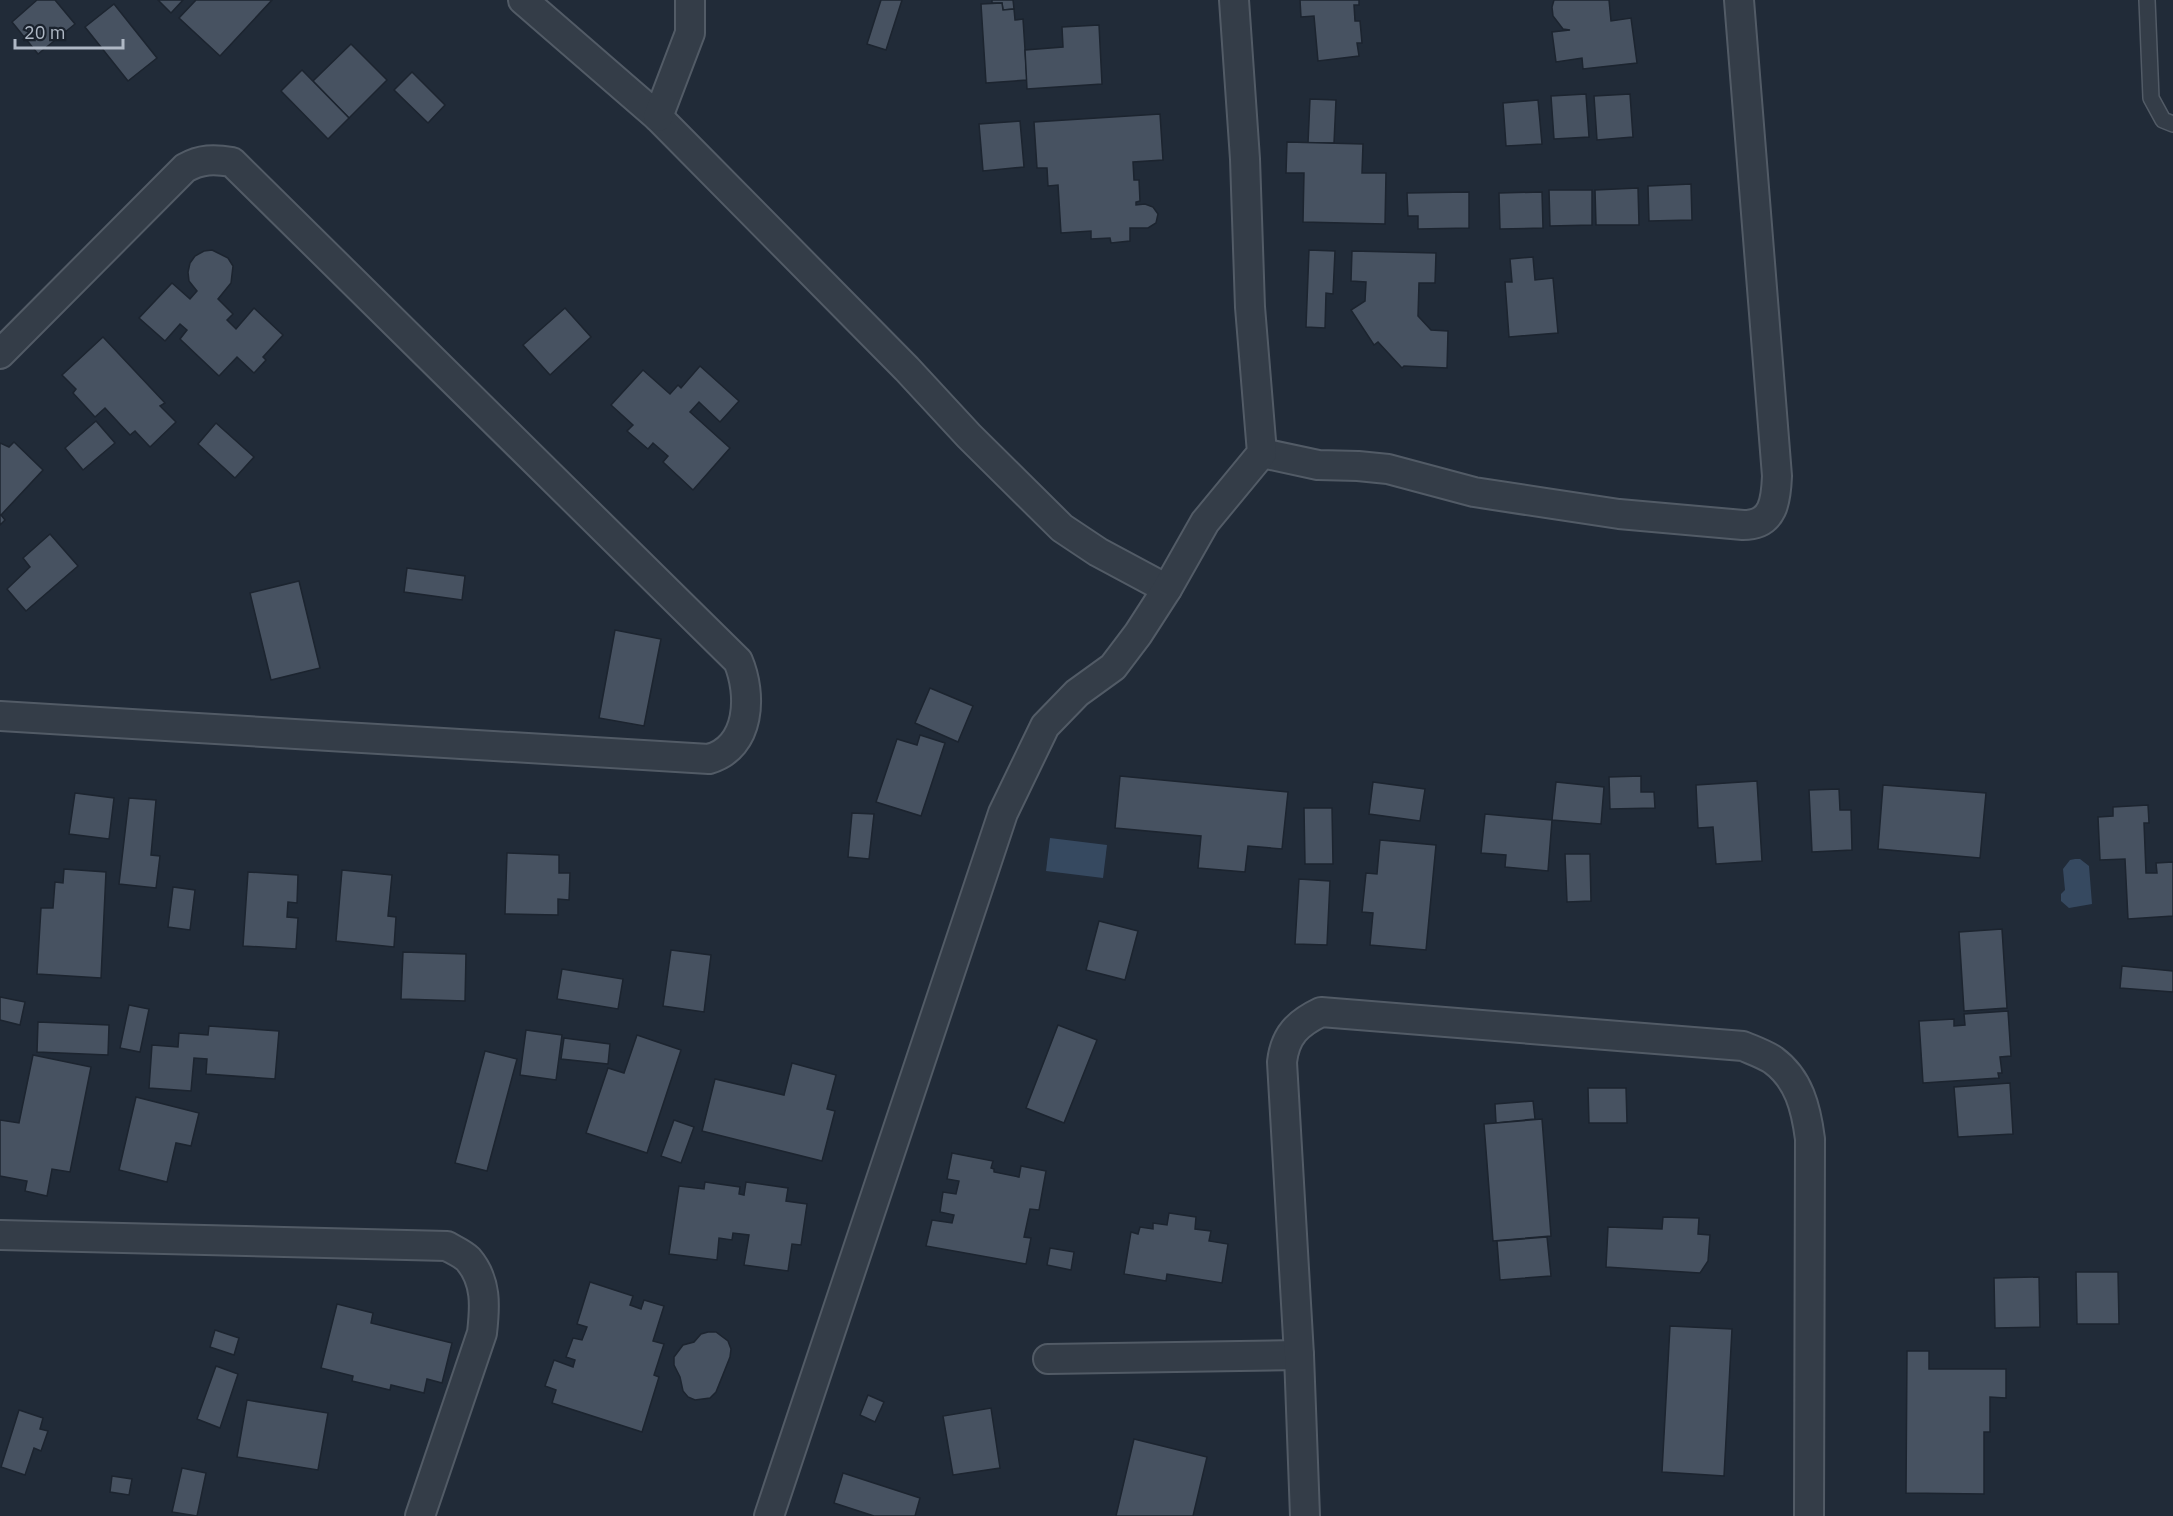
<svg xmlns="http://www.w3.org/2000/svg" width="2173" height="1516" viewBox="0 0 2173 1516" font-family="'IBM Plex Sans',sans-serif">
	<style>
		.water { fill: #364960 }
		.building { fill: #475261; stroke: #1c242f; stroke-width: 1.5 }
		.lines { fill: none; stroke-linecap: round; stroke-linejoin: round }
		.service-casing { stroke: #525b66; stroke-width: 18 }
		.minor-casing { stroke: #525b66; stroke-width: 32 }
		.service { stroke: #343d48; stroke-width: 15 }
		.minor { stroke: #343d48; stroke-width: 28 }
	</style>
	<rect width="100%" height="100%" fill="#212b38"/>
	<g class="water">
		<path d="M1050 838 1107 845 1103 878 1046 871Z"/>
		<path d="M2075 859H2080L2089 866 2092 904 2069 908 2061 901V894L2065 890 2063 869 2070 860Z"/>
	</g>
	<g class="building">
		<path d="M37 0H55L75 24 38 54 12 22Z"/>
		<path d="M158 0H183L171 13Z"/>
		<path d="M196 0H272L220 56 179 18Z"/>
		<path d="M881 0H902L886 50 867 44Z"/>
		<path d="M992 0H1013L1014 9 1003 10 1002 3H992Z"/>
		<path d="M1300 0H1359V5H1354L1355 21H1360L1362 43H1357L1359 56 1318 61 1314 16 1301 17Z"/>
		<path d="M1554 0H1609L1611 21 1631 18 1637 63 1583 69 1582 58 1556 62 1552 32 1570 30 1563 29 1553 16 1552 7Z"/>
		<path d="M1002 3 1003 10 1014 9 1015 20 1023 19 1027 80 986 83 981 4Z"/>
		<path d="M114 4 157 58 128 81 85 27Z"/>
		<path d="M1099 25 1102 84 1027 89 1025 50 1063 47 1062 27Z"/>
		<path d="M351 44 387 80 349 118 313 81Z"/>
		<path d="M302 70 349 118 328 139 281 91Z"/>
		<path d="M412 72 445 105 428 123 394 90Z"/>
		<path d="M1586 94 1589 137 1554 139 1551 96Z"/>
		<path d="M1630 94 1633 137 1597 140 1594 96Z"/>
		<path d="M1310 99 1336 100 1334 143H1308Z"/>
		<path d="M1538 100 1542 144 1506 146 1503 103Z"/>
		<path d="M1160 114 1163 160 1133 162 1134 180H1139L1140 201 1136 202V205L1145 204 1153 207 1158 214 1156 223 1148 228H1130V241L1111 243 1110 238 1091 239V231L1061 233 1058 185 1048 186 1047 168H1037L1034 122Z"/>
		<path d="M1020 121 1024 167 983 171 979 124Z"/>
		<path d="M1287 142 1363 144 1362 173H1386L1385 224 1303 222 1304 173H1286Z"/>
		<path d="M1691 184 1692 220 1649 221 1648 186Z"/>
		<path d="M1638 188 1639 225H1596L1595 190Z"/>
		<path d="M1549 190H1592V225L1550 226Z"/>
		<path d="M1469 192V228L1418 229V216H1408L1407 193Z"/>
		<path d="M1542 192 1543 228 1500 229 1499 193Z"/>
		<path d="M212 250 228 258 233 266 231 283 218 299 233 314 227 320 236 329 254 308 283 335 263 357 266 360 254 373 237 357 219 376 180 339 187 330 180 324 165 341 139 318 172 283 190 299 197 291 189 281 188 272 190 263 195 256 204 251Z"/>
		<path d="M1309 250 1335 251 1333 294 1326 293 1325 328 1306 327Z"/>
		<path d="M1352 251 1436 253 1435 283H1419L1418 316 1431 330 1448 331 1447 368 1404 366 1402 368 1378 342 1374 345 1351 310 1365 301 1366 282 1351 281Z"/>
		<path d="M1533 257 1535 280 1553 278 1558 333 1509 337 1505 282H1512L1510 259Z"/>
		<path d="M565 308 591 337 550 375 523 345Z"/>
		<path d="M103 337 165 403 160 406 176 422 150 447 135 431 130 435 105 408 95 417 73 393 76 389 62 375Z"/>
		<path d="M700 366 739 401 720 422 699 402 690 412 730 448 693 490 663 462 668 456 653 443 648 449 627 431 633 425 611 405 643 370 670 394 678 385 681 388Z"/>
		<path d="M96 421 115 443 83 470 65 448Z"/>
		<path d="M216 423 254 457 235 478 198 444Z"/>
		<path d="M14 442 43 470 1 515 5 520 0 525V443L9 447Z"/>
		<path d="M50 534 78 566 26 611 7 589 30 567 23 558Z"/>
		<path d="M407 568 465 576 462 600 404 592Z"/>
		<path d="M299 581 320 668 271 680 250 593Z"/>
		<path d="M615 630 661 639 644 726 599 718Z"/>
		<path d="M930 688 973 706 958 742 915 723Z"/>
		<path d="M920 735 945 743 921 816 876 802 897 739 917 745Z"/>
		<path d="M1120 776 1288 792 1282 849 1248 846 1245 872 1198 868 1201 836 1115 828Z"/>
		<path d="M1641 776V792H1654L1655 808 1610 809 1609 777Z"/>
		<path d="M1757 781 1762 861 1716 864 1713 827 1698 828 1696 785Z"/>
		<path d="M1373 782 1425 789 1420 821 1369 814Z"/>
		<path d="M1556 782 1604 787 1601 824 1552 820Z"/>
		<path d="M1883 785 1986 793 1980 858 1878 849Z"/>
		<path d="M1839 789 1840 810H1851L1852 850 1812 852 1809 790Z"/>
		<path d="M75 793 114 798 109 839 69 834Z"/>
		<path d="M129 798 156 800 151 855 160 856 156 888 119 884Z"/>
		<path d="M2148 805 2149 823H2144L2146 873H2157L2156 863 2173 862V916L2128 919 2125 859 2100 860 2098 817 2113 816V807Z"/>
		<path d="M1304 808H1332L1333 864H1305Z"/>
		<path d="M852 813 874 814 869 859 848 857Z"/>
		<path d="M1485 814 1552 820 1548 871 1505 867 1506 855 1481 853Z"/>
		<path d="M1380 840 1436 845 1426 950 1370 945 1373 913 1362 912 1366 873 1377 874Z"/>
		<path d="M507 853 559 855V873H570L569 900 558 899V915L505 914Z"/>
		<path d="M1565 854H1590L1591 901 1567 902Z"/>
		<path d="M64 869 106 872 101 978 37 974 41 908H53L55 882 63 883Z"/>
		<path d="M342 870 392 875 388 916 396 917 394 947 336 941Z"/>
		<path d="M248 872 298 875 297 903 288 902 287 917 298 918 296 949 243 946Z"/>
		<path d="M1299 879 1330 881 1327 945 1295 944Z"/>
		<path d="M173 887 195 890 190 930 168 927Z"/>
		<path d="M1099 921 1138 931 1125 980 1086 970Z"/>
		<path d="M2002 929 2007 1008 1964 1011 1959 932Z"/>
		<path d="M671 950 711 955 704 1012 663 1006Z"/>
		<path d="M403 952 466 954 465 1001 401 999Z"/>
		<path d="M2122 966 2173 971V992L2120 988Z"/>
		<path d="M562 969 623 979 618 1009 557 999Z"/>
		<path d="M0 997 25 1002 20 1025 0 1020Z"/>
		<path d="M129 1005 149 1009 140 1052 120 1048Z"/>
		<path d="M2008 1011 2011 1056 2000 1057 2002 1073H1998L1999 1078 1923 1083 1919 1021 1954 1019V1026L1965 1025 1964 1014Z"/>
		<path d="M38 1022 109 1025 108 1055 37 1052Z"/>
		<path d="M1058 1025 1097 1040 1064 1123 1026 1108Z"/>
		<path d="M209 1026 279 1031 275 1079 206 1074 207 1059 194 1058 191 1091 149 1088 152 1045 178 1047 179 1033 208 1035Z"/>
		<path d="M526 1030 562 1035 556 1080 520 1075Z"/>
		<path d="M637 1035 681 1050 647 1153 586 1133 608 1068 624 1073Z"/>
		<path d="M564 1038 610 1044 608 1064 561 1059Z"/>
		<path d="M485 1051 517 1059 487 1171 455 1163Z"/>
		<path d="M33 1055 91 1067 70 1172 52 1169 47 1196 25 1191 27 1181 0 1176V1120L19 1123Z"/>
		<path d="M792 1063 836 1075 827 1109 835 1111 822 1161 702 1131 715 1079 784 1095Z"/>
		<path d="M2010 1083 2013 1134 1958 1137 1954 1087Z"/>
		<path d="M1588 1088H1626L1627 1123H1589Z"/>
		<path d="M136 1097 199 1113 191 1146 176 1143 167 1182 119 1170Z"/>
		<path d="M1533 1101 1535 1119 1496 1123 1495 1104Z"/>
		<path d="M1542 1119 1551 1236 1493 1241 1484 1124Z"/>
		<path d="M674 1120 694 1127 681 1163 661 1156Z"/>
		<path d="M952 1153 993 1161 991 1168 994 1169V1172L1019 1177 1021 1166 1046 1171 1039 1210 1030 1209 1024 1237 1031 1238 1026 1264 926 1246 932 1220 952 1223 954 1215 940 1212 943 1192 956 1194 959 1181 947 1179Z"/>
		<path d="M705 1182 740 1187 739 1194 744 1195 746 1182 788 1188 786 1201 807 1204 801 1245 792 1244 788 1271 744 1265 749 1235 733 1233 732 1240 719 1238 717 1260 669 1254 679 1186 704 1189Z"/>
		<path d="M1169 1213 1196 1217 1195 1229 1211 1231 1209 1241 1228 1244 1222 1283 1167 1274 1166 1281 1124 1274 1131 1232 1138 1234 1140 1227 1153 1229V1223L1167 1225Z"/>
		<path d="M1663 1217 1699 1218 1698 1234 1710 1235 1708 1261 1700 1273 1606 1267 1608 1227 1662 1229Z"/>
		<path d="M1547 1237 1551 1276 1500 1280 1497 1241Z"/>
		<path d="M1050 1248 1074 1252 1071 1270 1047 1265Z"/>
		<path d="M2076 1272H2118L2119 1324H2077Z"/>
		<path d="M2039 1277 2040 1327 1995 1328 1994 1278Z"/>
		<path d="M590 1282 633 1296 630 1305 641 1309 644 1300 664 1306 653 1341 664 1344 654 1375 659 1377 642 1432 552 1403 556 1390 545 1386 554 1360 573 1367 575 1360 566 1357 573 1338 582 1340 587 1327 577 1324Z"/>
		<path d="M337 1304 373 1313 371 1323 452 1343 442 1383 427 1379 424 1393 391 1385 390 1390 352 1381 353 1376 321 1368Z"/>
		<path d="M1670 1326 1732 1329 1724 1476 1662 1472Z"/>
		<path d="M215 1330 239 1338 234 1355 210 1347Z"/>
		<path d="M708 1332H716L728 1341 731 1349 730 1357 716 1392 710 1398 695 1400 688 1397 683 1391 680 1377 674 1365V1357L683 1345 694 1342 701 1334Z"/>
		<path d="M1907 1351H1929V1369H2006V1398L1990 1397V1432H1984V1494L1906 1493Z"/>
		<path d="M216 1366 238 1374 220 1428 197 1419Z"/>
		<path d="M868 1395 884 1402 875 1422 860 1415Z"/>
		<path d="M247 1400 328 1413 318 1470 237 1457Z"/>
		<path d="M991 1408 1000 1468 953 1475 943 1416Z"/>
		<path d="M19 1410 43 1418 40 1429 48 1431 41 1451 34 1448 25 1475 1 1467Z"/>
		<path d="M1134 1439 1207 1457 1193 1516H1116Z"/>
		<path d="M182 1468 206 1473 197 1516 172 1512Z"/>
		<path d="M843 1473 920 1498 915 1516H874L834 1503Z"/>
		<path d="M112 1476 132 1479 129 1495 110 1492Z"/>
	</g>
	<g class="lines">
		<g class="service-casing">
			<path id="service" d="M2147 0 2151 98 2163 120 2173 124"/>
		</g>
		<g class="minor-casing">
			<g id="minor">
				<path d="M523 0 658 117 907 369 969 436 1062 528 1098 552 1167 589"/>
				<path d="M658 117 690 33V0"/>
				<path d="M0 354 185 168C201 159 214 159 232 162L738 661C752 694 751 747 709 759L0 716"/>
				<path d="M1262 453 1318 465 1358 466 1388 469 1474 492 1546 503 1619 514 1743 525C1774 525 1776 500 1777 476L1739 0"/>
				<path d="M0 1235 447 1246C454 1250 463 1254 468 1259 487 1281 485 1307 482 1333L420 1516"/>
				<path d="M1048 1359 1299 1355"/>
				<path d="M769 1516 1003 813 1045 726 1077 693 1113 667 1138 634 1167 589 1205 522 1262 453 1250 307 1245 159 1234 0"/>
				<path d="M1305 1516 1299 1355 1282 1062C1285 1035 1298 1023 1321 1012L1743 1046C1752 1050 1764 1054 1773 1060 1799 1079 1806 1108 1810 1139L1809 1516"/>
			</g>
		</g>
		<use href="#service" class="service"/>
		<use href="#minor" class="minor"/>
	</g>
	<path d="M15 39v9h108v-9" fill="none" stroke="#afb8c5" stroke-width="3"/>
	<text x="24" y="39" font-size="18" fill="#afb8c5" stroke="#1a222d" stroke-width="4.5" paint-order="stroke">20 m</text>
</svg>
